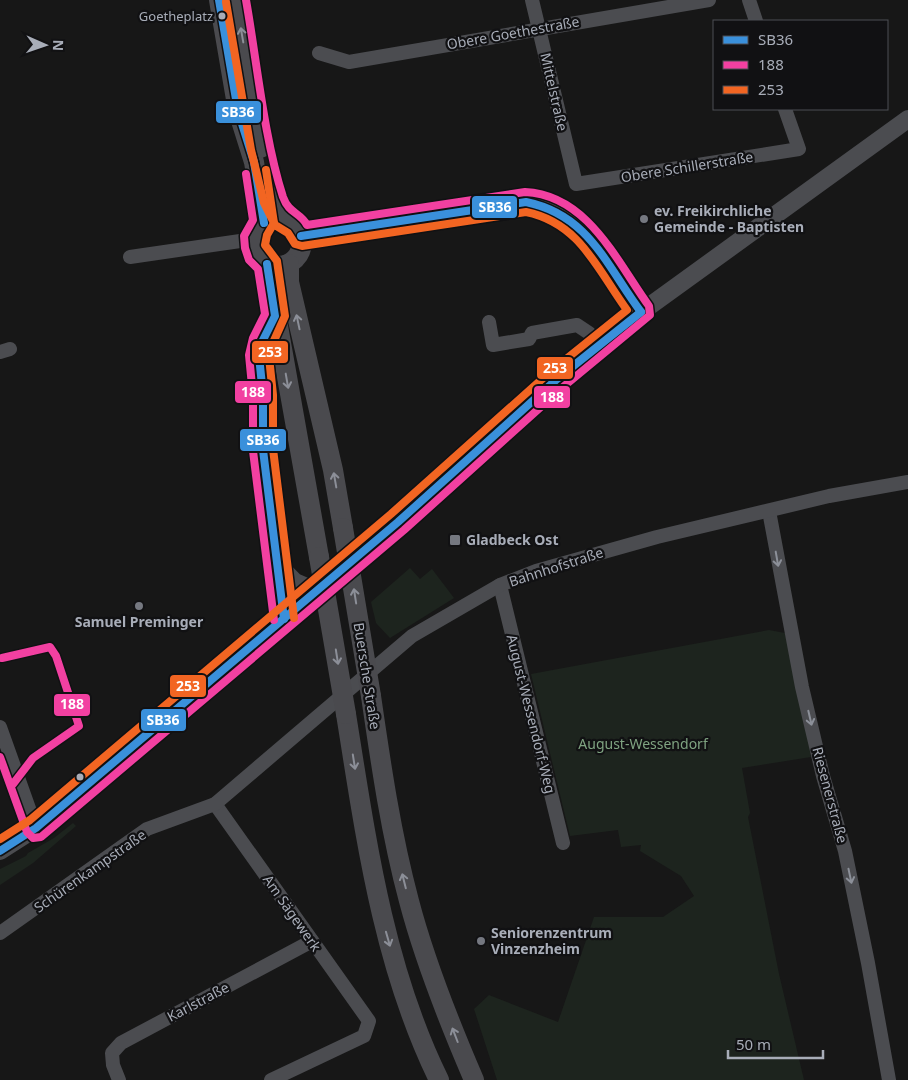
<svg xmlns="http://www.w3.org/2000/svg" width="908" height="1080" viewBox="0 0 908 1080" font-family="'Noto Sans',sans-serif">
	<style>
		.green { fill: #1d241e }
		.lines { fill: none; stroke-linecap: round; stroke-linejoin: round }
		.minor { stroke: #4b4c50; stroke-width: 14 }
		.tertiary { stroke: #4b4c50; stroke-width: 18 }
		.secondary { stroke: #4a4a4e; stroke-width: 20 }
		.secondary-bridge { stroke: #4a4a4e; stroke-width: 20 }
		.bus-1-casing { stroke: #111113; stroke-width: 11 }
		.bus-2-casing { stroke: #111113; stroke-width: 11 }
		.bus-3-casing { stroke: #111113; stroke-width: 11 }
		.bus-1 { stroke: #3a90db; stroke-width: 8 }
		.bus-2 { stroke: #f240a1; stroke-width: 8 }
		.bus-3 { stroke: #f26522; stroke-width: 8 }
		.oneway { stroke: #8c8f98 }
		.oneway2 { stroke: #8c9099 }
		.bus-dot { fill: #a8adb8; stroke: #111113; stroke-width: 2 }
		.poi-dot { fill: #757880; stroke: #111113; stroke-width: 2 }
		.labels { text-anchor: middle; stroke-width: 4.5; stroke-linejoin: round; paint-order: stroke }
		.bus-label { font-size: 13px; fill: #a8adb8; stroke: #111113; text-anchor: end }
		.street-label { font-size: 14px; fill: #a8adb8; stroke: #111113 }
		.poi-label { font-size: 14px; font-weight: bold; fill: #a8adb8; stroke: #111113; text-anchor: start }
		.park-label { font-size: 14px; fill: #7fa381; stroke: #111113 }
		.line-badge { stroke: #111113; stroke-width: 2 }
		.badge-label { font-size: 14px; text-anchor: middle; font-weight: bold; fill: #fff }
	</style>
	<rect width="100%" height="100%" fill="#171717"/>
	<g class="green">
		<path d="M410 568 420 579 432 569 454 598 390 638 376 623 371 602Z"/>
		<path d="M769 630 785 633 799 688 811 757 742 768 750 813 748 817 779 974 804 1080H497L474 1009 489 995 558 1022 594 917H663L694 896 681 876 640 851 641 845 621 847 618 830 570 836 531 674Z"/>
		<path d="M73 823 76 826 33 863 0 885V869L26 856 28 853 54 838Z"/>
	</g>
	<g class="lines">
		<g class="minor">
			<path d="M532 0 576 184 799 149 785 109"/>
			<path d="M749 0 756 21"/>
			<path d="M319 53 349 62 709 0"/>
			<path d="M130 257 254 239"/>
			<path d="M489 322 493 345 529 339 532 333 577 325 589 333 598 345"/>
			<path d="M0 352 10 349"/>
			<path d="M769 511 802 687 823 776 845 851 868 963 889 1080"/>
			<path d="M500 585 563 843"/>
			<path d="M0 727 36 828"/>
			<path d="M215 804 369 1021 364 1036 271 1080"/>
			<path d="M0 933 147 829 215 804 412 636 500 585 536 571 657 537 829 496 908 482"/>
			<path d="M119 1080 113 1065 112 1053 121 1043 312 941"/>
		</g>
		<g class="tertiary">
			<path d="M301 236 526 202C542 205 555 209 569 218 590 232 623 289 641 312"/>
			<path d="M275 316 262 342 259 356 263 395V450L284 619"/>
			<path d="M278 565 295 582 316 591"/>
			<path d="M0 851 36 828 162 722 398 522 557 379 615 331 908 119"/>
		</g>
		<g class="secondary">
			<path d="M219 0 238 111 254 162 264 223"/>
			<path d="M236 0 261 148"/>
			<path d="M269 178 274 201 283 219"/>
			<circle cx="278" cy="242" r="24"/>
			<path d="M267 264 319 557"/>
			<path d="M289 264V282L333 470 343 528"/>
			<path d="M371 696C381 765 391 834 409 901 425 962 449 1022 474 1080"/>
			<path d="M346 714C366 839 383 966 439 1080"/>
		</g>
		<g class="secondary-bridge">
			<path d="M343 528 371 696"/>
			<path d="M319 557 346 714"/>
		</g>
		<g class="bus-1-casing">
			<g id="bus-1">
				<path d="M219 0 238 111 254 162 264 223"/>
				<path d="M301 236 526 202C589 215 606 265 641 312"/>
				<path d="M267 264 275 316 262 342 259 356 263 395V450L284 619"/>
				<path d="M0 851 36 828 398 522 557 379 641 312"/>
			</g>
		</g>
		<g class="bus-2-casing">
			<g id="bus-2">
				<path d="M246 174 253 220 244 236 245 248 249 260 258 269 265 314 253 338 249 355 253 396V451L274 620"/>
				<path d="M2 658 50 647 56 656 79 726 33 758 13 784"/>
				<path d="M0 757 27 832 33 838 41 837 404 530 563 387 650 315 649 306C617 262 588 195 525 192L307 225C300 212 289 214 283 197 264 138 257 62 246 0"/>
			</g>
		</g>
		<g class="bus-3-casing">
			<g id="bus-3">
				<path d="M266 170 274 223 267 235 265 245 277 261 285 316 272 345 269 357 273 395V449L294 618"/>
				<path d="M0 839 30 820 391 514 550 372 627 310C597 269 580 223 526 212L302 246 295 244 288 233 275 225 264 203 251 150 226 2"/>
			</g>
		</g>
		<use href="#bus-1" class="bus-1"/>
		<use href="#bus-2" class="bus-2"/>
		<use href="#bus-3" class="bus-3"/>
	</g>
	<defs><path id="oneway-shaft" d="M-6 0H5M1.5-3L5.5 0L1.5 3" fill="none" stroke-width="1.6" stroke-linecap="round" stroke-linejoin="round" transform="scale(1.25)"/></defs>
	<g class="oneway">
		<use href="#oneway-shaft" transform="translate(242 35) rotate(-100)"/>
		<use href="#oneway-shaft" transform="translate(298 322) rotate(-102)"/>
		<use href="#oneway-shaft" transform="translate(287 381) rotate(80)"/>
		<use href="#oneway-shaft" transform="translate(335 480) rotate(-100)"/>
		<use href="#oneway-shaft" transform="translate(355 596) rotate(-99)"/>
		<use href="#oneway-shaft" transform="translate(337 657) rotate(81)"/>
		<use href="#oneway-shaft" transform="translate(354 762) rotate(81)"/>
		<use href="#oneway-shaft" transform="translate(404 881) rotate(-104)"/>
		<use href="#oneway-shaft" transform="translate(388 939) rotate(74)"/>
		<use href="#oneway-shaft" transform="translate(455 1035) rotate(-111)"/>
	</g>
	<g class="oneway2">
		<use href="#oneway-shaft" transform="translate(777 559) rotate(80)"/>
		<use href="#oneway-shaft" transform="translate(810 718) rotate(77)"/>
		<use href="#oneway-shaft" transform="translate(850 876) rotate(78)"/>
	</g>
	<g class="bus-dot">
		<circle cx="222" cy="16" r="4.5"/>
		<circle cx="80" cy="777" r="4.5"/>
	</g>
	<g class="poi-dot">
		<circle cx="644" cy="219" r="5"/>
		<rect x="449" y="534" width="12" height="12" rx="2.5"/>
		<circle cx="139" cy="606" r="5"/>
		<circle cx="481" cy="941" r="5"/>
	</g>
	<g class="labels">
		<g class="bus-label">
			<text x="213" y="21">Goetheplatz</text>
		</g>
		<g class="street-label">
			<text transform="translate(513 33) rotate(-10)" y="5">Obere Goethestraße</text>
			<text transform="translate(554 92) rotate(77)" y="5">Mittelstraße</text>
			<text transform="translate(687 167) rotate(-9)" y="5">Obere Schillerstraße</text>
			<text transform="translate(556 567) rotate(-18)" y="5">Bahnhofstraße</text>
			<text transform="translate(367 676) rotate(81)" y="5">Buersche Straße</text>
			<text transform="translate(531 714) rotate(76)" y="5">August-Wessendorf-Weg</text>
			<text transform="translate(830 795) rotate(75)" y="5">Riesenerstraße</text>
			<text transform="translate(90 871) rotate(-35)" y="5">Schürenkampstraße</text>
			<text transform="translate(292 913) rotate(55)" y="5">Am Sägewerk</text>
			<text transform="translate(198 1002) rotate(-28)" y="5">Karlstraße</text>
		</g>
		<g class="poi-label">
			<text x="654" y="216">ev. Freikirchliche<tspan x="654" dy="16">Gemeinde - Baptisten</tspan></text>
			<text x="466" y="545">Gladbeck Ost</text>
			<text x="139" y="627" text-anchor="middle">Samuel Preminger</text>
			<text x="491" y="938">Seniorenzentrum<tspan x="491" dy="16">Vinzenzheim</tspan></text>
		</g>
		<g class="park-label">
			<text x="643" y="749">August-Wessendorf</text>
		</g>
	</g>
	<g class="line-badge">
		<rect x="215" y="100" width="47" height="24" rx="5" fill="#3a90db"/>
		<rect x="471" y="195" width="47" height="24" rx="5" fill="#3a90db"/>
		<rect x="251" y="340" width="38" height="24" rx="5" fill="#f26522"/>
		<rect x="536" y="356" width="38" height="24" rx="5" fill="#f26522"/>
		<rect x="234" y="380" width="38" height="24" rx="5" fill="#f240a1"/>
		<rect x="533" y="385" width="38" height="24" rx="5" fill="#f240a1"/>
		<rect x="239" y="428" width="48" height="24" rx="5" fill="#3a90db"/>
		<rect x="169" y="674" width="38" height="24" rx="5" fill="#f26522"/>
		<rect x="53" y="693" width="38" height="24" rx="5" fill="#f240a1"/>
		<rect x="140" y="708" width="47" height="24" rx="5" fill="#3a90db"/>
	</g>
	<g class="badge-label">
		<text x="238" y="117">SB36</text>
		<text x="495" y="212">SB36</text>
		<text x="270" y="357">253</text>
		<text x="555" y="373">253</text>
		<text x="253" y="397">188</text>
		<text x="552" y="402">188</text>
		<text x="263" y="445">SB36</text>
		<text x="188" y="691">253</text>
		<text x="72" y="709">188</text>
		<text x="163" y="725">SB36</text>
	</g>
	<rect x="713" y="20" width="175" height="90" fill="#111113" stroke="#4d4f55"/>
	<rect x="723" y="36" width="25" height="8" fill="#3a90db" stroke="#4d4f55"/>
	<text x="758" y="45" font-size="15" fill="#a8adb8">SB36</text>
	<rect x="723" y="61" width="25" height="8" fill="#f240a1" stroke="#4d4f55"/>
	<text x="758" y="70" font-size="15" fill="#a8adb8">188</text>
	<rect x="723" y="86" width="25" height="8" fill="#f26522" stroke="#4d4f55"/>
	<text x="758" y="95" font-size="15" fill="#a8adb8">253</text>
	<g transform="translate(45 45) rotate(92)" stroke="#111113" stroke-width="4" paint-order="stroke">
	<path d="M0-4L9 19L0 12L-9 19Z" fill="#a8adb8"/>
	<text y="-8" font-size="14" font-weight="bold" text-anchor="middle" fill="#a8adb8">N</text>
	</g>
	<path d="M728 1050v8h95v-8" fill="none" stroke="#a8adb8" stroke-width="2.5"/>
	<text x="736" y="1050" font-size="15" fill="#a8adb8" stroke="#111113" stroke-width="4" paint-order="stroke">50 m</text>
</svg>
